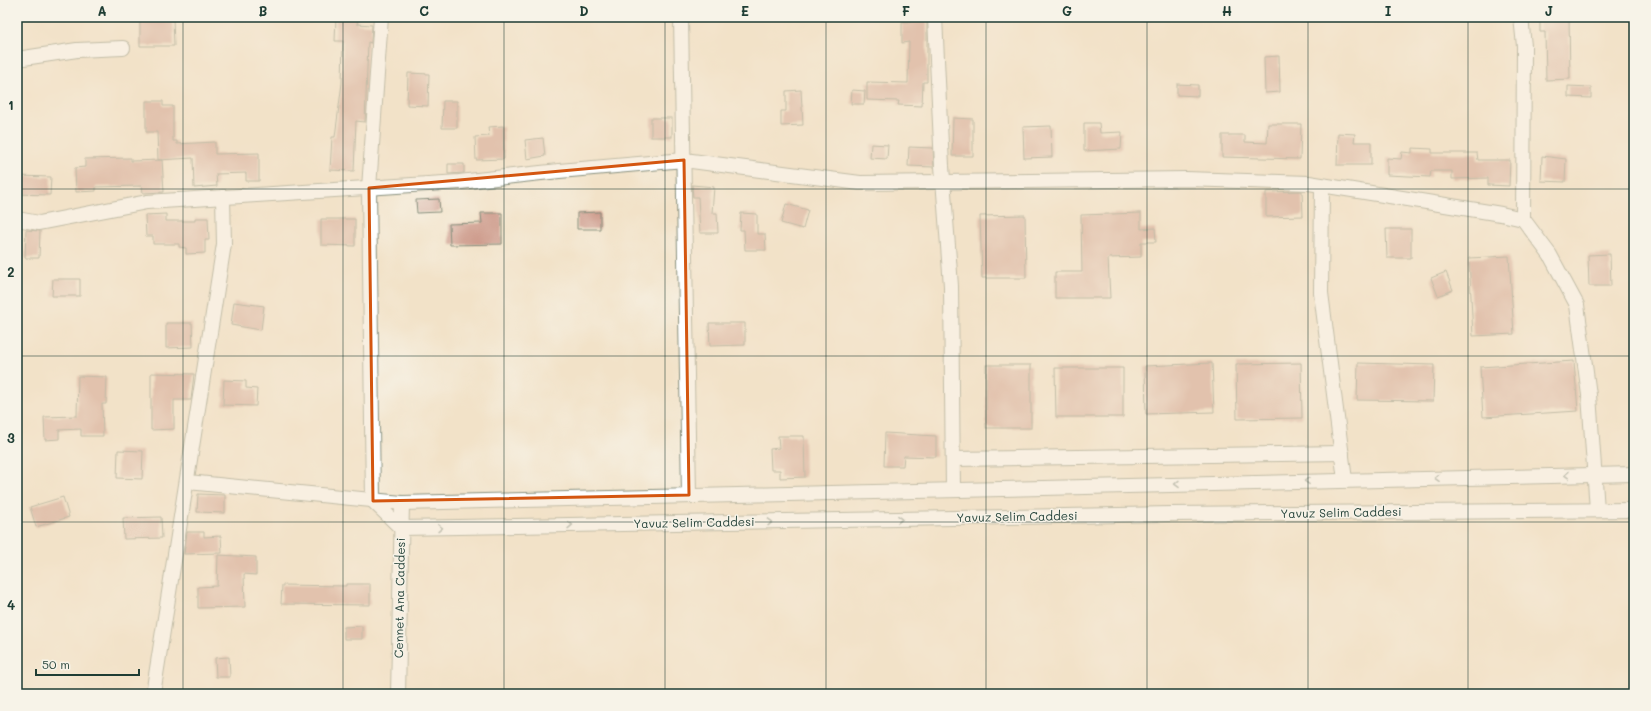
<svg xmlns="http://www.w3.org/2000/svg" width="1651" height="711" viewBox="0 0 1651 711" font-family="Mali,sans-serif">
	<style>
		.building { fill: #ce9b8c }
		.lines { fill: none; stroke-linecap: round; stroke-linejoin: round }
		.minor-casing { stroke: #88907e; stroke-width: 16 }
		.minor { stroke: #fff; stroke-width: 14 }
		.oneway { stroke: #8f9e9a }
		.marked { fill: none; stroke: #d45610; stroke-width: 3; stroke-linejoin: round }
		.grid { fill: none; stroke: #1f3d34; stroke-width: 1; stroke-opacity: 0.55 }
		.labels { text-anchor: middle; stroke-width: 3; stroke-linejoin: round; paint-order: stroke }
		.street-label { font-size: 12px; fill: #1f3d34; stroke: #f7f3e8 }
		.neatline { fill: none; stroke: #1f3d34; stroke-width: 1.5 }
		.grid-label { font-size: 13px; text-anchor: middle; font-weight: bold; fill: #1f3d34 }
	</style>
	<rect width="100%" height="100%" fill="#f7f3e8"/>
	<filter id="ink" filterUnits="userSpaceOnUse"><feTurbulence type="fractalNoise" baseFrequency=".025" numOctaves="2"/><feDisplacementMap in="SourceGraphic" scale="8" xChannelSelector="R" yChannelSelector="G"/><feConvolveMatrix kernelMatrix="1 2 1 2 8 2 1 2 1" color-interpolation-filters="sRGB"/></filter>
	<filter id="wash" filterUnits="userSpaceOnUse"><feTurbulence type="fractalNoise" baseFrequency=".012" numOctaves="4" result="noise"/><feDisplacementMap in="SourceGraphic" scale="16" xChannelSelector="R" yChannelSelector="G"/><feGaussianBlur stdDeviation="0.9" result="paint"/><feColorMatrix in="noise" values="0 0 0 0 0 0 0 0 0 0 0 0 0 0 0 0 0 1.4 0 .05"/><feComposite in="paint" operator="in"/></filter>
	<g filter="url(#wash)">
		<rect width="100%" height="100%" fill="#f2e2c8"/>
		<g id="blocks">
			<g class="building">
				<path d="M140 17H173L174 46H140Z"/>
				<path d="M336 17H358L357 24 372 25 371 43 368 42 365 122 356 121 354 171 330 170 332 137H335L342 83 343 41H335Z"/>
				<path d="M1540 17H1569L1570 79 1546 80 1545 32H1540Z"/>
				<path d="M927 21V82H923L922 106 898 105 899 101 867 100V82L908 83 909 42 902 43V22Z"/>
				<path d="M1279 56 1280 92 1265 93 1264 57Z"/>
				<path d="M408 73 429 74 428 106 407 105Z"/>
				<path d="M1177 84 1198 85V96L1177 95Z"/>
				<path d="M1568 86 1591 87V98L1568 97Z"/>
				<path d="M801 90 803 125 781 126V111H786V91Z"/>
				<path d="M852 90 865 91 864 104H851Z"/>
				<path d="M146 101H163V106H173V141H177V144L215 142V154L259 153V181H246V173L216 174 217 186 194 188 193 158 158 160 157 132H146Z"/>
				<path d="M443 101H457V128H442Z"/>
				<rect x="651" y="118" width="21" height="19"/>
				<path d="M953 118 973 119V156H952Z"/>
				<path d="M1084 123H1099L1100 133 1122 132 1121 149 1084 151Z"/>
				<path d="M1268 124H1301L1300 159 1222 157V135H1245V142L1267 143Z"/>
				<path d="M503 126 504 159 476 160 475 137 489 136 488 127Z"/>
				<path d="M1051 126 1052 157 1024 158 1023 127Z"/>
				<path d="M1338 133 1355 134 1354 142H1371V165H1337Z"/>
				<path d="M543 138 545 156 527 159 525 140Z"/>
				<path d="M871 144 888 145 887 159 870 158Z"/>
				<path d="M909 147 933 148 934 167 908 166Z"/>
				<path d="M1412 148 1432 149V153H1477L1478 160H1510L1509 186 1488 185V178L1452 179V171H1431L1430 177 1387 175V158L1401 159 1402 152 1412 153Z"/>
				<path d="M1542 156 1566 159 1565 182 1541 181Z"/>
				<path d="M131 158V161L162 160 164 192 143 193 142 186 96 187V191L76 192 75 168 85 167V159Z"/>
				<path d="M448 164H464V173L448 174Z"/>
				<path d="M17 176 51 177 50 195 17 194Z"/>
				<path d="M692 185 714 187 712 213H717L718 233H700L698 197H693Z"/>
				<path d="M1302 191 1303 216 1266 217V192Z"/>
				<path d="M439 199 440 212 417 213 416 200Z"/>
				<path d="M786 204 808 210 803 229 781 223Z"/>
				<path d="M600 212V229H577V213Z"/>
				<path d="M481 213H502V244L450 245 449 224 482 223Z"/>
				<path d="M741 213 757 214V234H765L766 250H745L744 230H740Z"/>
				<path d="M1141 213V229L1155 228 1156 242H1141V257L1108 258 1110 298H1055V272H1082L1081 215Z"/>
				<path d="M166 214V221H195V218H208L209 240H205V253L186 254V248L179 247V244H153V236H146L145 215Z"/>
				<path d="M1025 215 1026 278H982L980 216Z"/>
				<path d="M321 219H355V246L321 245Z"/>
				<path d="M1386 229H1411V258H1387Z"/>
				<path d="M26 230 40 231 39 258H25Z"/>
				<path d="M1610 254 1611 286H1589L1588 255Z"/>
				<path d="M1509 256 1514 334 1473 336 1469 258Z"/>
				<path d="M1446 272 1453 290 1438 296 1431 278Z"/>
				<path d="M53 279H80V296H52Z"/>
				<path d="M234 302 264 306 261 330 231 325Z"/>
				<path d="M166 323H192L193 347 166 348Z"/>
				<path d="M709 323H745V345L710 346Z"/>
				<path d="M1574 361 1578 411 1483 417 1480 367Z"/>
				<path d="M1212 363 1214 412 1146 414 1145 366Z"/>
				<path d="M1301 363 1302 418 1237 419 1236 364Z"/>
				<path d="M1358 363 1434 365 1433 401 1357 400Z"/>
				<rect x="986" y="365" width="45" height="63"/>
				<path d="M1055 368H1123V417H1056Z"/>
				<path d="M151 373 194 374 191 400H174V429L151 430Z"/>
				<path d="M78 376 107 377 106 404H102L103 436H81V429L59 430V439L45 440 44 417 77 416Z"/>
				<path d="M224 380 246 381V388L257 389 256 406 223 405Z"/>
				<path d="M885 433 936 436V457L904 456 903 466H884Z"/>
				<path d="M778 436H804L805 477 780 478V470H771L770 449 779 448Z"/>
				<path d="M118 450 143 451 142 479 117 478Z"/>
				<path d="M198 494 225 495V513L197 512Z"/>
				<path d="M63 497 69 517 36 527 30 507Z"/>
				<path d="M161 517 162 538 124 539 123 518Z"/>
				<path d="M187 532H204V537L221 536 222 553 184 554Z"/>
				<path d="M218 555 256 557V575L244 574 245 607 198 608V587L217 586Z"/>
				<path d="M346 584H370V605L281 604 282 585 346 586Z"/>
				<path d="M362 626V639H344V627Z"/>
				<path d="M229 657 230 677H216L215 658Z"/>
			</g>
		</g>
	</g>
	<g filter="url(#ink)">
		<use href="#blocks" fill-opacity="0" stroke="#88907e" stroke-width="1"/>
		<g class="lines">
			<g class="minor-casing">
				<g id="minor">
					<path d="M381 17 369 188 373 501 401 528 1171 514 1634 510"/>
					<path d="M681 17 689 495"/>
					<path d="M935 17 942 166 951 286 953 489"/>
					<path d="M1521 17 1524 46 1523 219"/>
					<path d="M17 59 77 50 123 48"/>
					<path d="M1322 186 1321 293 1345 480"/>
					<path d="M17 219 39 223 147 202 459 182 559 171 684 160 860 183 1186 179 1309 183 1501 214 1523 219 1550 255 1577 305 1589 395 1597 510"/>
					<path d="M953 459 1342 453"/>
					<path d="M188 482 402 503 1634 474"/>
					<path d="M153 694 224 244 223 197"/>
					<path d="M398 694 402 503"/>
				</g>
			</g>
			<use href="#minor" class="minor"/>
		</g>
		<defs><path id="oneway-chevron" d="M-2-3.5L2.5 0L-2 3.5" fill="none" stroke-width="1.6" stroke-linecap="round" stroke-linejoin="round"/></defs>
		<g class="oneway">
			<use href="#oneway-chevron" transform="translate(1567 475) rotate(179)"/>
			<use href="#oneway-chevron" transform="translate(1437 478) rotate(179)"/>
			<use href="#oneway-chevron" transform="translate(1307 481) rotate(179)"/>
			<use href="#oneway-chevron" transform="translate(1177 484) rotate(179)"/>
			<use href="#oneway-chevron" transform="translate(900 519) rotate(-1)"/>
			<use href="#oneway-chevron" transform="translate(770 522) rotate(-1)"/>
			<use href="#oneway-chevron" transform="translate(570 525) rotate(-1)"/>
			<use href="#oneway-chevron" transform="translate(440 528) rotate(-1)"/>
		</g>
	</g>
	<path d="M0 0H1651V711H0ZM684 160 689 495 373 501 369 188Z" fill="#f2e2c8" fill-opacity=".55" fill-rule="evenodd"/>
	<path class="marked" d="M684 160 689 495 373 501 369 188Z"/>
	<path class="grid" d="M183 17V694M343 17V694M504 17V694M665 17V694M826 17V694M986 17V694M1147 17V694M1308 17V694M1468 17V694M17 189H1634M17 356H1634M17 522H1634"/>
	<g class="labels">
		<g class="street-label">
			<text transform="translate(1341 513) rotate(-1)" y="4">Yavuz Selim Caddesi</text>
			<text transform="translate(1017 517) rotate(-1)" y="4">Yavuz Selim Caddesi</text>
			<text transform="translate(694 523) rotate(-1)" y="4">Yavuz Selim Caddesi</text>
			<text transform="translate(400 598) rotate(-89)" y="4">Cennet Ana Caddesi</text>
		</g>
	</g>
	<rect width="1651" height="711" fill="none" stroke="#f7f3e8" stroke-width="44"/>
	<path d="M36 669v6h103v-6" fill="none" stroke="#1f3d34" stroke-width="2"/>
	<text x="42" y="669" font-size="12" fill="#1f3d34" stroke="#f7f3e8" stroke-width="3" paint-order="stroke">50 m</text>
	<rect x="22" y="22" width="1607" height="667" class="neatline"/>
	<g class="grid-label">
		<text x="102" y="16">A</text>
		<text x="263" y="16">B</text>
		<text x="424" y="16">C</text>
		<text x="584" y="16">D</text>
		<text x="745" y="16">E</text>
		<text x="906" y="16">F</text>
		<text x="1067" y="16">G</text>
		<text x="1227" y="16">H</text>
		<text x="1388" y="16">I</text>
		<text x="1549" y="16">J</text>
		<text x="11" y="110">1</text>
		<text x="11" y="277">2</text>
		<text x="11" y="443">3</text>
		<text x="11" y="610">4</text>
	</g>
</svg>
